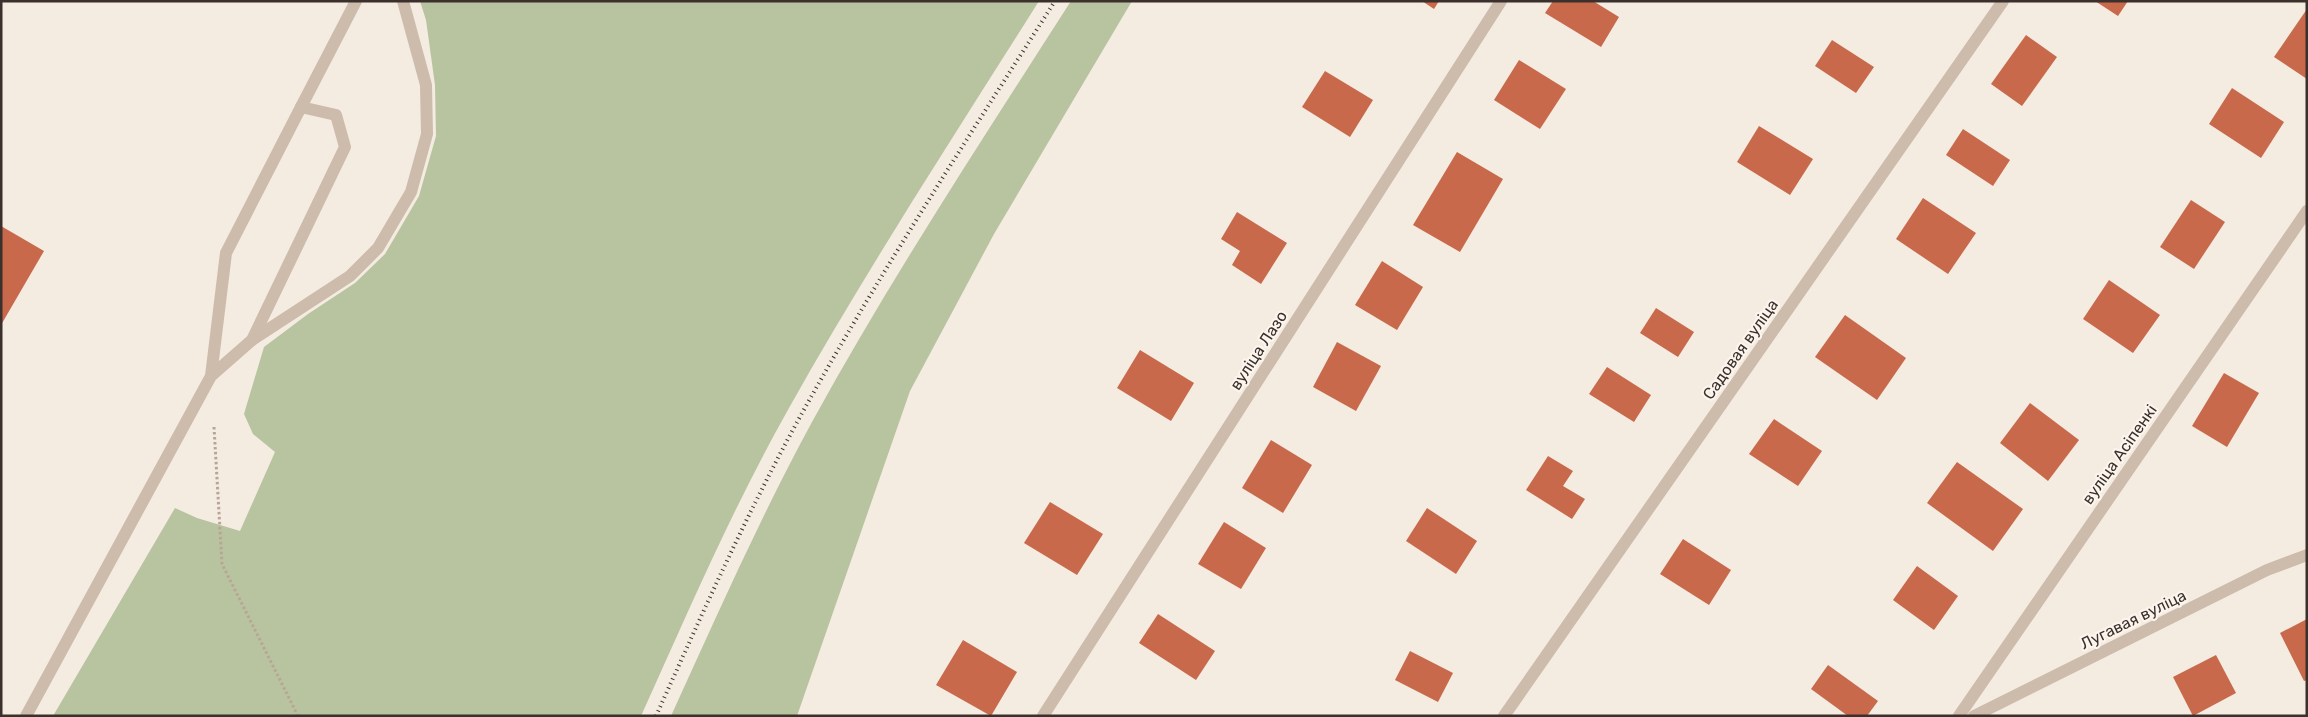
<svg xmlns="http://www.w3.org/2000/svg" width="2308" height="717" viewBox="0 0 2308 717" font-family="Rubik,sans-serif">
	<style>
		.green { fill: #b8c4a0 }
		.building { fill: #c8694b }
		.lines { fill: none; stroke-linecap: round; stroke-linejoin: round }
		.path { stroke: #b9a596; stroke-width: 3; stroke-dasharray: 2.5 2.5; stroke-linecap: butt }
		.minor { stroke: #cdbbac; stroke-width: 12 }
		.rail { stroke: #3b302b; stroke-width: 4; stroke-dasharray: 1 4; stroke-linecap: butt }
		.labels { text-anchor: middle; stroke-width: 4.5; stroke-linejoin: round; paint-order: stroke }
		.street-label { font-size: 16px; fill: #3b302b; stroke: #fbf5ee }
	</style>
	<rect width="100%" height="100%" fill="#f4ebe1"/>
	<g class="green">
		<path d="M420 1H1039C954 136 867 269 789 408 733 507 688 612 641 716H53L175 508 197 518 240 531 275 452 253 434 244 414 264 347 308 314 355 283 385 254 419 196 436 136 435 85 426 20Z"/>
		<path d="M1071 1H1132L994 234 910 391 797 716H671C716 617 760 518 812 422 891 278 982 140 1071 1Z"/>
	</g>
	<g class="building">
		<path d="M1422 1H1439L1434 9Z"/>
		<path d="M1553 1H1593L1619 17 1601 47 1545 13Z"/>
		<path d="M2095 1H2128L2118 16Z"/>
		<path d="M2307 9V79L2274 57Z"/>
		<path d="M2026 35 2057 57 2022 106 1991 84Z"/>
		<path d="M1832 40 1874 67 1856 93 1815 66Z"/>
		<path d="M1519 60 1566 89 1540 129 1494 100Z"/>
		<path d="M1325 71 1373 100 1350 137 1302 107Z"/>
		<path d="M2232 88 2284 122 2261 158 2209 124Z"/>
		<path d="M1759 126 1813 159 1790 195 1737 162Z"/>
		<path d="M1963 129 2010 160 1993 186 1946 155Z"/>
		<path d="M1457 152 1503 179 1460 252 1413 225Z"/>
		<path d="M1923 198 1976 233 1948 274 1896 239Z"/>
		<path d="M2191 200 2225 222 2194 269 2160 247Z"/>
		<path d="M1237 212 1287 243 1261 284 1232 265 1240 251 1221 239Z"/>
		<path d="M1 226 44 251 1 325Z"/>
		<path d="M1382 261 1423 287 1397 330 1355 305Z"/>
		<path d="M2109 280 2160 315 2133 353 2083 319Z"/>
		<path d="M1656 308 1694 332 1678 357 1640 333Z"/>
		<path d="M1845 315 1906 358 1877 400 1815 357Z"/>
		<path d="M1337 342 1381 366 1356 411 1313 387Z"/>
		<path d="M1140 350 1194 383 1171 421 1117 388Z"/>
		<path d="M1607 367 1651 395 1634 422 1589 394Z"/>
		<path d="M2224 373 2259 393 2227 447 2192 426Z"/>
		<path d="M2030 403 2079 440 2048 481 2000 443Z"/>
		<path d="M1774 419 1822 451 1798 486 1749 454Z"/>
		<path d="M1271 440 1312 465 1283 513 1242 488Z"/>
		<path d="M1548 456 1573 471 1563 486 1585 499 1572 519 1526 490Z"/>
		<path d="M1957 462 2023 509 1993 551 1927 503Z"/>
		<path d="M1050 502 1103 534 1077 575 1024 543Z"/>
		<path d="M1427 508 1477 541 1456 574 1406 541Z"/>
		<path d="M1224 522 1266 548 1241 589 1198 564Z"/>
		<path d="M1683 539 1731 570 1709 605 1660 574Z"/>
		<path d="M1917 566 1958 596 1934 630 1893 600Z"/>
		<path d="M1158 614 1215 651 1196 680 1139 643Z"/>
		<path d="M2307 619V680L2304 681 2280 633Z"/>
		<path d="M963 640 1017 672 991 716 936 685Z"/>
		<path d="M1410 651 1453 673 1438 702 1395 680Z"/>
		<path d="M2216 655 2236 693 2193 716 2173 677Z"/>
		<path d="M1828 665 1878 701 1867 716H1848L1811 689Z"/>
	</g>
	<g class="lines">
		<path class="path" d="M214 427 222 564 298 716"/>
		<g class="minor">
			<path d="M301 107 356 1"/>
			<path d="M252 340 350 276 378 248 411 192 427 134 426 85 403 1"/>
			<path d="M26 716 211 376 252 340 345 147 336 115 301 107 226 253 211 376"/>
			<path d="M1043 716 1501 1"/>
			<path d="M1504 716 2003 1"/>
			<path d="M1959 716 2307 211"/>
			<path d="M1974 716 2267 570 2307 555"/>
		</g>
		<path class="rail" d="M656 716C702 614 747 513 801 415 879 274 968 138 1055 1"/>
	</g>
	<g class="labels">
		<g class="street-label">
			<text transform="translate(1740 349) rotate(-55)" y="6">Садовая вуліца</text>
			<text transform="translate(1258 350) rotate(-57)" y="6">вуліца Лазо</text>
			<text transform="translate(2119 454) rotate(-55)" y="6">вуліца Асіпенкі</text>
			<text transform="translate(2133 619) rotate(-26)" y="6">Лугавая вуліца</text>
		</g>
	</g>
	<rect width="2308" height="717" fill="none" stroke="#3b302b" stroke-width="5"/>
</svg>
